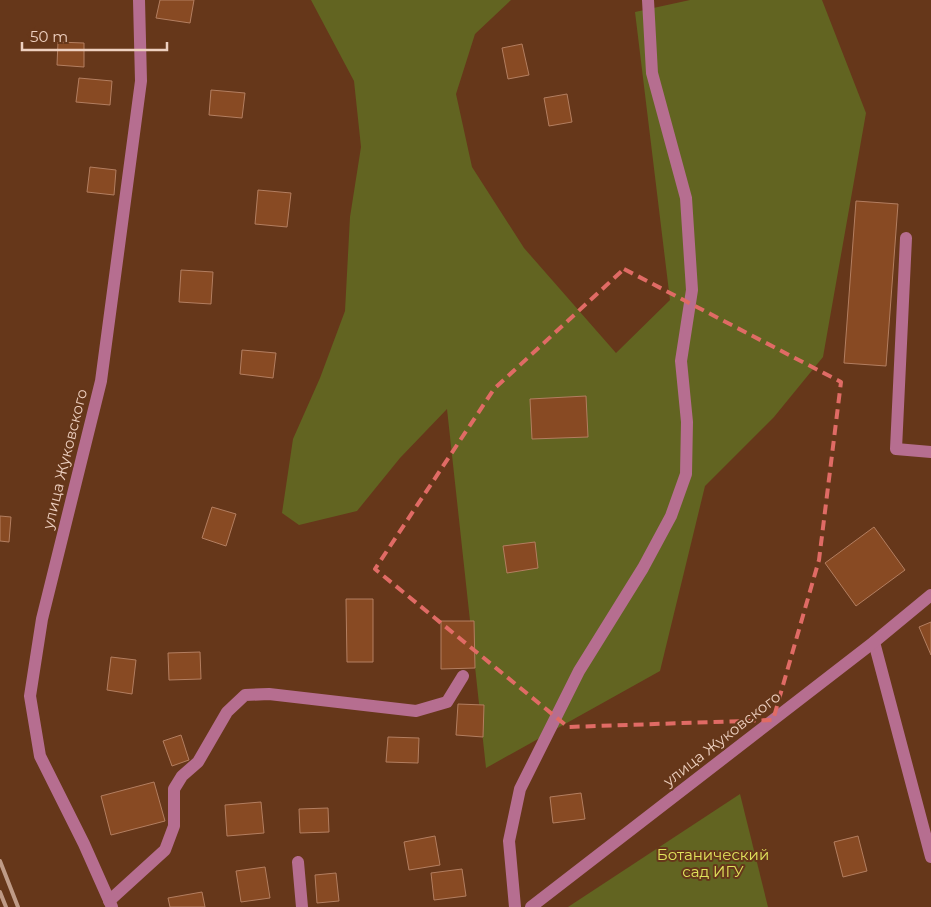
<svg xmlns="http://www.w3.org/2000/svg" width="931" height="907" viewBox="0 0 931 907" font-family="Montserrat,sans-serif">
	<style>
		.green { fill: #626421 }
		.building { fill: #884a23; stroke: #b37e60 }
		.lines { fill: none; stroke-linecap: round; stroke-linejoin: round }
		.minor { stroke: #b66e90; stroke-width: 12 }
		.rail { stroke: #bf9b87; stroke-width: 4 }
		.marked { fill: none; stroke: #e06b65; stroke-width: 4; stroke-dasharray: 10 6; stroke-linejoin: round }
		.labels { text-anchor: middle; stroke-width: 4; stroke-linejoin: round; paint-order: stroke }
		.street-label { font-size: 15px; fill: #eed0c0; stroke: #66371a }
		.park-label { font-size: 15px; fill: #e1e35c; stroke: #66371a }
	</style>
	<rect width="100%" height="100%" fill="#66371a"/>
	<g class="green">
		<path d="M311 0H511L475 34 456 94 472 167 524 248 616 353 670 300 635 12 690 0H822L866 113 823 357 774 417 705 486 660 671 486 768 447 409 400 458 357 511 299 525 282 513 293 439 320 378 345 311 350 217 361 147 354 81Z"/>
		<path d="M740 794 768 907H568Z"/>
	</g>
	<g class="building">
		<path d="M160 0H194L190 23 156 18Z"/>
		<path d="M58 42 84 43V67L57 65Z"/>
		<path d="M522 44 529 75 508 79 502 48Z"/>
		<path d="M79 78 112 81 110 105 76 102Z"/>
		<path d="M211 90 245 93 242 118 209 115Z"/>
		<path d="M567 94 572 122 549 126 544 98Z"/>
		<path d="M90 167 116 170 114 195 87 192Z"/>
		<path d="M258 190 291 193 287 227 255 224Z"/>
		<path d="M856 201 898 204 886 366 844 363Z"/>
		<path d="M181 270 213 272 211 304 179 302Z"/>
		<path d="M242 350 276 353 273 378 240 374Z"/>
		<path d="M586 396 588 437 532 439 530 399Z"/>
		<path d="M212 507 236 514 226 546 202 538Z"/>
		<path d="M0 516 11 517 9 542 0 541Z"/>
		<path d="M874 527 905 570 856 606 825 563Z"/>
		<path d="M535 542 538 568 507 573 503 546Z"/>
		<path d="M346 599H373V662H347Z"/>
		<path d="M441 621H474L475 668 441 669Z"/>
		<path d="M931 622V655L919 627Z"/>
		<path d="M200 652 201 679 169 680 168 653Z"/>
		<path d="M111 657 136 660 132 694 107 690Z"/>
		<path d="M458 704 484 705 483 737 456 735Z"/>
		<path d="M181 735 189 760 172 766 163 741Z"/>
		<path d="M388 737 419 738 418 763 386 762Z"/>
		<path d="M154 782 165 821 111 835 101 796Z"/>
		<path d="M581 793 585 819 553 823 550 797Z"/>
		<path d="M261 802 264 833 227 836 225 805Z"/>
		<path d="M328 808 329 832 300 833 299 809Z"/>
		<path d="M435 836 440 865 409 870 404 842Z"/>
		<path d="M858 836 867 871 843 877 834 842Z"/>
		<path d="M265 867 270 898 241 902 236 871Z"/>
		<path d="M462 869 466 896 434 900 431 873Z"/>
		<path d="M336 873 339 901 317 903 315 875Z"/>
		<path d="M202 892 205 907H170L168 898Z"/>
	</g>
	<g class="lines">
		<g class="minor">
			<path d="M906 238 896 449 931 452"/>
			<path d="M874 642 931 857"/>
			<path d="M298 862 302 907"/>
			<path d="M109 901 165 850 174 826V789L182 776 198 762 227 712 245 695 269 694 416 711 447 702 463 676"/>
			<path d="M112 907 84 844 40 756 30 696 42 619 101 381 141 81 139 0"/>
			<path d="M515 907 509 841 520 789 579 671 643 568 671 516 686 474 687 422 681 361 692 290 686 198 652 73 648 0"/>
			<path d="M531 907 874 642 931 595"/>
		</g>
		<g class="rail">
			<path d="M0 861 18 907"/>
			<path d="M0 892 6 907"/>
		</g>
	</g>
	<path class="marked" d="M624 269 841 382 819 560 773 720 568 727 375 569 494 389Z"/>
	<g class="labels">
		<g class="street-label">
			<text transform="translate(65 459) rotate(-76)" y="5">улица Жуковского</text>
			<text transform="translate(722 739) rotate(-38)" y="5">улица Жуковского</text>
		</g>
		<g class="park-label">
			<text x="713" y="860">Ботанический<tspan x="713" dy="17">сад ИГУ</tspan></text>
		</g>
	</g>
	<path d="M22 42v8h145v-8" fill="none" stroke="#eed0c0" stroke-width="2.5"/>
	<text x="30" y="42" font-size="15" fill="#eed0c0" stroke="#66371a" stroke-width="4" paint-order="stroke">50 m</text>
</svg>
